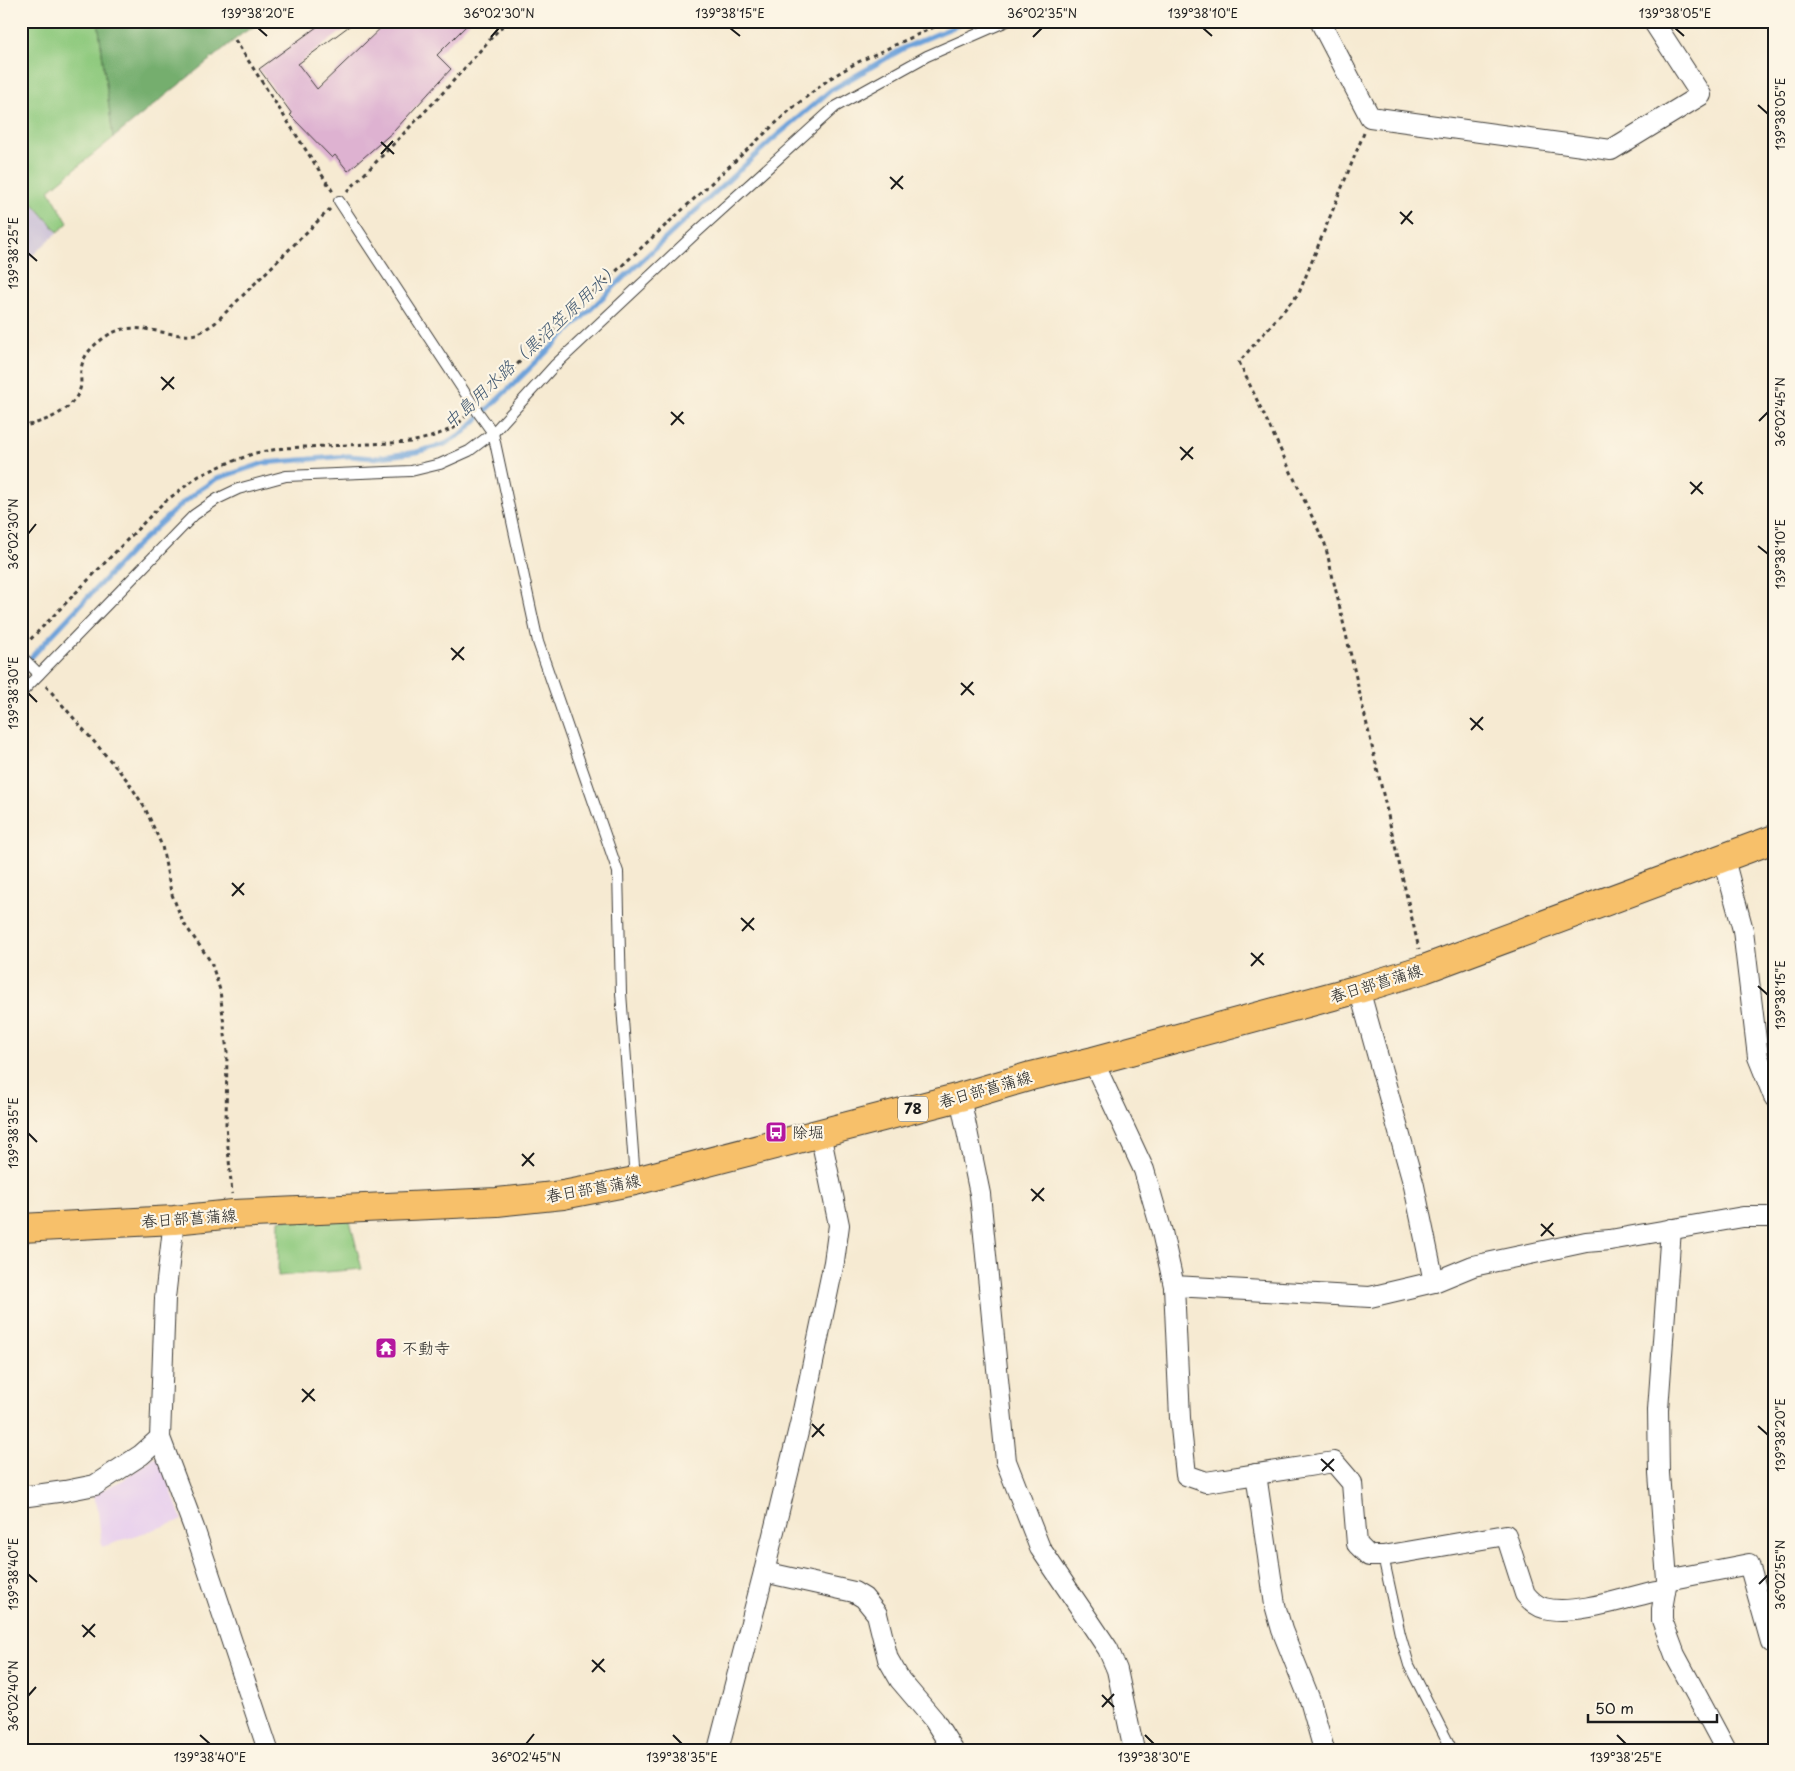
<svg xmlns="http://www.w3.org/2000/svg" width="1795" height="1771" viewBox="0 0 1795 1771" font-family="'Playpen Sans','Klee One',sans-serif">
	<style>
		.built { fill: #e9d2ed }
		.industrial { fill: #c9bfd7 }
		.green { fill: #90ca7f; stroke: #56734e }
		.forest { fill: #74ae6e; stroke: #486545 }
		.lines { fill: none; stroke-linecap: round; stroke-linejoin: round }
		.stream { stroke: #6da2da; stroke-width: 5 }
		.building { fill: #deb2d1 }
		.lane-casing { stroke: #3d3b37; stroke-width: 12 }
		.street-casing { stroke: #3d3b37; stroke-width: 22 }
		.primary-casing { stroke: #3d3b37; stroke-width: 30 }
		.path { stroke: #3d3b37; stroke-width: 3; stroke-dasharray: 4 4; stroke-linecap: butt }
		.lane { stroke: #fff; stroke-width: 10 }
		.street { stroke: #fff; stroke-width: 20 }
		.primary { stroke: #f7c06b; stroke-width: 28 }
		.ticks { fill: none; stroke: #1c1c1c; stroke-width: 2 }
		.labels { text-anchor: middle; stroke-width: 4.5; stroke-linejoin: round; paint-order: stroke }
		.shield { fill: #fcf5e5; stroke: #5f5d58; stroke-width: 1 }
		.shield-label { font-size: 15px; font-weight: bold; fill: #1c1c1c }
		.street-label { font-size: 16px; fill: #1c1c1c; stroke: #fcf5e5 }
		.poi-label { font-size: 16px; fill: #1c1c1c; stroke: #fcf5e5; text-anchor: start }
		.water-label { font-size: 18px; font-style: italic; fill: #405871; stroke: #fcf5e5 }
		.neatline { fill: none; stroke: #1c1c1c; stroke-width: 2 }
		.ticks-label { font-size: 12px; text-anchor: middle; fill: #1c1c1c }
	</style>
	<rect width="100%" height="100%" fill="#fcf5e5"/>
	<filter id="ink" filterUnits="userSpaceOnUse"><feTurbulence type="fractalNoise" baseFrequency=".02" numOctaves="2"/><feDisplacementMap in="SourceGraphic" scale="10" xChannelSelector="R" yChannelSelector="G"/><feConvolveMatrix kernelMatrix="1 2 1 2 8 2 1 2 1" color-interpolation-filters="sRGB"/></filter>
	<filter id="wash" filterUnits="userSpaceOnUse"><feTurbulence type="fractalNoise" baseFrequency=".0096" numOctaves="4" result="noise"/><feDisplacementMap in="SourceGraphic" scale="20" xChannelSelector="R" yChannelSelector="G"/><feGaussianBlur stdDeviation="1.12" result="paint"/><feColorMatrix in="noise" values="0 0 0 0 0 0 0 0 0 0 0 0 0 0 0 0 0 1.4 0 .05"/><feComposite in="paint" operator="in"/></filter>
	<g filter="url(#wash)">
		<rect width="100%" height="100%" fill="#f6ead2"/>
		<path class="built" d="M153 1458 160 1459 182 1520 102 1547 98 1512 93 1496 95 1493 123 1480Z"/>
		<path class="industrial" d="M21 190 58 232 21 266Z"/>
		<g class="green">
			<path d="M21 21H98L113 138 49 190 68 223 58 232 21 190Z"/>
			<path d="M349 1217 362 1269 278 1276 279 1220Z"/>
		</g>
		<path class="forest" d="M98 21H264L243 33 113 138Z"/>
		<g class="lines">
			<path class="stream" d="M21 668 136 546 177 508 198 491 216 479 264 463 348 456 374 458 417 452 445 444 464 432 624 277 773 139 831 90 906 47 968 21"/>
		</g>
		<g id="blocks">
			<path class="building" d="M325 21H356L298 64 317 89 388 21H471L437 55 451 69 394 131 348 171 335 155 332 158 290 115 292 114 259 69Z"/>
		</g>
	</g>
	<g filter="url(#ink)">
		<use href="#blocks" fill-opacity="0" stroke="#3d3b37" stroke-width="1"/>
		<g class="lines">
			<g class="lane-casing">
				<g id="lane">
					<path d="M339 201 475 408 493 433 538 642 618 872 621 993 635 1179"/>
					<path d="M21 656 39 674"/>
					<path d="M21 693 194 515 217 499 238 489 286 476 411 471 440 464 469 451 493 433 554 366 697 232 835 107 927 56 1007 21"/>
					<path d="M1383 1556 1400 1634 1409 1665 1452 1750"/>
				</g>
			</g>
			<g class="street-casing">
				<g id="street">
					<path d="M1320 21 1370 117 1611 150 1701 95 1653 21"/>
					<path d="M1724 859 1743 930 1758 1057 1774 1097"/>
					<path d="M1359 989 1414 1186 1434 1282"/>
					<path d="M1093 1061 1144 1170 1162 1232 1174 1286 1370 1297 1434 1282 1473 1266 1586 1242 1610 1240 1743 1217H1774"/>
					<path d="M960 1097 980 1194 1006 1461 1040 1548 1108 1649 1117 1670 1134 1750"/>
					<path d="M174 1220 165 1298 160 1438 194 1528 268 1750"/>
					<path d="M1671 1229 1658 1410 1659 1473 1667 1580 1662 1609V1620L1675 1655 1726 1750"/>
					<path d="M1174 1286 1180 1418 1186 1475 1206 1482 1334 1462 1352 1483 1357 1544 1369 1556H1383L1506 1535 1525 1594C1530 1600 1536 1606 1544 1608 1573 1616 1626 1598 1656 1591H1665"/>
					<path d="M1256 1474 1275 1605 1282 1630 1310 1700 1324 1750"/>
					<path d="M21 1497 65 1491 95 1485 141 1455 160 1438"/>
					<path d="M764 1572 854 1592 864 1598 877 1614 888 1659 900 1680 934 1720 953 1750"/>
					<path d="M1667 1580 1749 1564 1771 1642 1774 1641"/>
					<path d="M718 1750 764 1572 801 1420 834 1262 839 1225 820 1133"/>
				</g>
			</g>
			<g class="primary-casing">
				<path id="primary" d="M21 1228 174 1220 233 1214 497 1202 563 1195 635 1181 960 1097 1031 1076 1093 1061 1359 989 1424 969 1774 839"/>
			</g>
			<g class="path">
				<path d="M235 40 333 192"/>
				<path d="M1364 133 1299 293 1239 362 1325 544 1419 949"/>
				<path d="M347 192 439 97 500 28 510 21"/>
				<path d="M484 399 531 350 790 110 829 79 856 63 947 21"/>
				<path d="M21 427C43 422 72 413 80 389 82 383 80 376 81 370 83 353 95 344 108 335 135 319 163 337 191 335 200 334 207 328 215 323L330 209"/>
				<path d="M25 645 163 503 199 476 223 465 255 453 284 448 411 442 431 437 454 428 465 417"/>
				<path d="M46 686 127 780 145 808 162 846 171 892 183 922 211 962 220 990 227 1052 226 1125 232 1194"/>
			</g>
			<use href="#lane" class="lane"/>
			<use href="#street" class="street"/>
			<use href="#primary" class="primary"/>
		</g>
	</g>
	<path class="ticks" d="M258 28 267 36M730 28 740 36M1203 28 1212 36M1675 28 1684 36M491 37 499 28M1033 37 1042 28M1758 105 1768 114M381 142 394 154M381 154 393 141M890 177 903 189M891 189 903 176M1400 212 1413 224M1401 224 1412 211M28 253 37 261M161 377 174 389M162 390 174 377M671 412 684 424M1759 421 1768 412M671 425 683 412M1180 447 1193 459M1181 460 1193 447M1690 482 1703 494M1691 494 1702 482M28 534 36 524M1758 546 1768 554M451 648 464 660M452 660 464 647M961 683 974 695M28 693 37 702M961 695 973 682M1470 718 1483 730M1471 730 1483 717M232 883 244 895M232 896 244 883M741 918 754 930M742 931 754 918M1251 953 1264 965M1251 966 1263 953M1758 986 1768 995M28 1133 37 1142M522 1154 534 1166M522 1166 534 1153M1031 1189 1044 1201M1032 1201 1044 1188M1541 1224 1554 1236M1541 1236 1553 1223M302 1389 315 1401M302 1402 314 1389M812 1424 824 1436M1758 1426 1768 1435M812 1437 824 1424M1321 1459 1334 1471M1322 1471 1334 1459M28 1574 37 1582M1759 1584 1768 1575M82 1625 95 1637M83 1637 95 1624M592 1660 605 1672M592 1672 604 1659M1102 1695 1114 1707M28 1696 36 1687M1102 1707 1114 1694M200 1735 210 1744M673 1735 682 1744M1145 1735 1154 1744M1617 1735 1626 1744M526 1744 534 1734"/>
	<defs>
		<g id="bus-square" transform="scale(1.125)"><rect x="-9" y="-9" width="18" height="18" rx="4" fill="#b5179e" stroke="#fcf5e5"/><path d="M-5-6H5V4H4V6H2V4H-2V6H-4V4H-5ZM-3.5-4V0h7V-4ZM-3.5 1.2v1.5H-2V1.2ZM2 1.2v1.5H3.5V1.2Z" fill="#fff"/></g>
		<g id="temple-square" transform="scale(1.125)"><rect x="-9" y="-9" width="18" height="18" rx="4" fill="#b5179e" stroke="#fcf5e5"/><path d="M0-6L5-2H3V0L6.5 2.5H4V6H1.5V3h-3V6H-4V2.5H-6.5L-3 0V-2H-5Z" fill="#fff"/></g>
	</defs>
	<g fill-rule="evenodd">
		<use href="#bus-square" x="776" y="1132"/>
		<use href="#temple-square" x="386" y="1348"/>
	</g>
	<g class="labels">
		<rect class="shield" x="898" y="1096.5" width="30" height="25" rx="4"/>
		<g class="shield-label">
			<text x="913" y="1114">78</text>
		</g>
		<g class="street-label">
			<text transform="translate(1376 983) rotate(-17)" y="6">春日部菖蒲線</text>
			<text transform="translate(985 1089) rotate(-16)" y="6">春日部菖蒲線</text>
			<text transform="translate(593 1188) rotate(-10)" y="6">春日部菖蒲線</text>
			<text transform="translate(189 1218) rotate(-4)" y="6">春日部菖蒲線</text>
		</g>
		<g class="poi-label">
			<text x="792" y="1138">除堀</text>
			<text x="402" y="1354">不動寺</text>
		</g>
		<g class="water-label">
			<text transform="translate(532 346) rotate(-43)" y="6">中島用水路（黒沼笠原用水）</text>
		</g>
	</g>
	<rect width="1795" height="1771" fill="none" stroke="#fcf5e5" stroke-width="55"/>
	<path d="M1588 1714v8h129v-8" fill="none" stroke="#1c1c1c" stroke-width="2.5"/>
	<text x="1595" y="1714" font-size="15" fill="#1c1c1c" stroke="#fcf5e5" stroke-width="4" paint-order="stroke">50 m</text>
	<rect x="28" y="28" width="1740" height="1716" class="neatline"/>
	<g class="ticks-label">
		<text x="258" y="18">139°38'20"E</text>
		<text x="499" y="18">36°02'30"N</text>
		<text x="730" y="18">139°38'15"E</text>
		<text x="1042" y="18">36°02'35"N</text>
		<text x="1203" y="18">139°38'10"E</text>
		<text x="1675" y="18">139°38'05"E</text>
		<text transform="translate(1781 114) rotate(-90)" y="4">139°38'05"E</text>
		<text transform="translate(14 253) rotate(-90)" y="4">139°38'25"E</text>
		<text transform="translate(1781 412) rotate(-90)" y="4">36°02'45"N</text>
		<text transform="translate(14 534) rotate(-90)" y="4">36°02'30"N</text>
		<text transform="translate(1781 554) rotate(-90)" y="4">139°38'10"E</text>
		<text transform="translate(14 693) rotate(-90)" y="4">139°38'30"E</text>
		<text transform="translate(1781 995) rotate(-90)" y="4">139°38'15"E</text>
		<text transform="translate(14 1133) rotate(-90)" y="4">139°38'35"E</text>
		<text transform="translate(1781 1435) rotate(-90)" y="4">139°38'20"E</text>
		<text transform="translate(14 1574) rotate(-90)" y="4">139°38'40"E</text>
		<text transform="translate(1781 1575) rotate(-90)" y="4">36°02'55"N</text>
		<text transform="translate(14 1696) rotate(-90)" y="4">36°02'40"N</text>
		<text x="210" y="1762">139°38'40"E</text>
		<text x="526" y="1762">36°02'45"N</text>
		<text x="682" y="1762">139°38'35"E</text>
		<text x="1154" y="1762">139°38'30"E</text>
		<text x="1626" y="1762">139°38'25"E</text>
	</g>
</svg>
